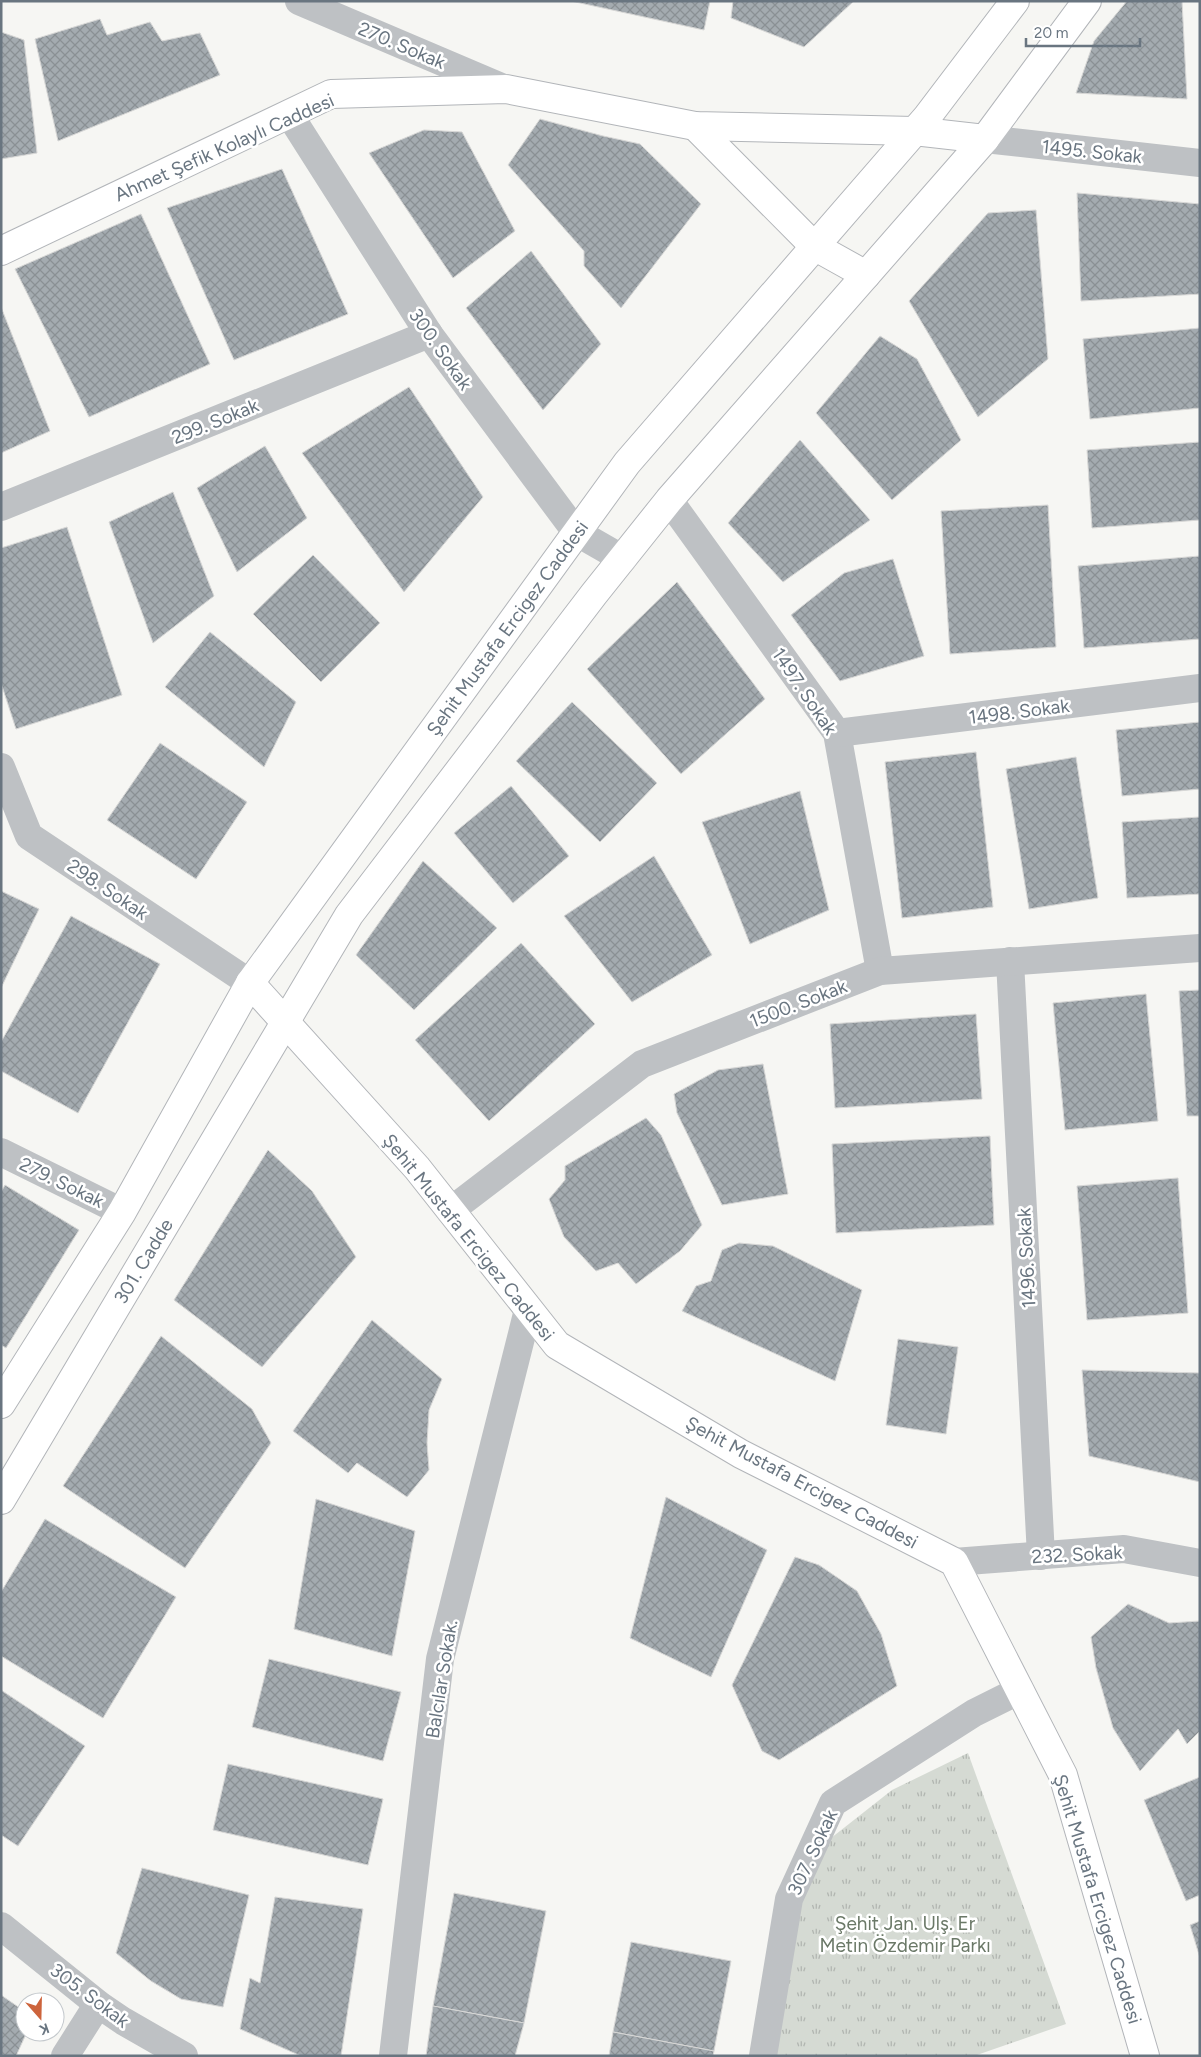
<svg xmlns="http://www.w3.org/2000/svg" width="1201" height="2057" viewBox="0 0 1201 2057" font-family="Figtree,sans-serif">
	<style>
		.grass { fill: url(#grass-tufts) }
		.building { fill: url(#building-cross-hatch); stroke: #d7d7d6 }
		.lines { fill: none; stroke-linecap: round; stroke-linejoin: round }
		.major-casing { stroke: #b2b5b9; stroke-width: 30 }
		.minor { stroke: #bec1c4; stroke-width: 28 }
		.major { stroke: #fff; stroke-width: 28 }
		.labels { text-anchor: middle; stroke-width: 5; stroke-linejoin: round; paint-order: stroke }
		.street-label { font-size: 19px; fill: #697580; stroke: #fff }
		.park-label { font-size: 19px; fill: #6a7867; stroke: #fff }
	</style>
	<defs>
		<pattern id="grass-tufts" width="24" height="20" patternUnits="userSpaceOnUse" patternTransform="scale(1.25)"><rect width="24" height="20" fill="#d5dad3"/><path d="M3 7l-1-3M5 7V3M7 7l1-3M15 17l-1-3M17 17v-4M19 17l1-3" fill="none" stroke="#b1b5b0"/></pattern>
		<pattern id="building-cross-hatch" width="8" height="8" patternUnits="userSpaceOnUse" patternTransform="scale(1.25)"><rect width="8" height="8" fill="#a4abb0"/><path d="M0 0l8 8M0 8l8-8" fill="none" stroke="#8a9094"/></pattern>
	</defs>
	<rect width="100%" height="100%" fill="#f6f6f3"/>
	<path class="grass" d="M968 1753 1066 2024 974 2056H775L793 1868 892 1790Z"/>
	<g class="building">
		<path d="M571 1H710L704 30Z"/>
		<path d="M733 1H854L804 47 731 18Z"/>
		<path d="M1127 1H1182L1187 99 1076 93 1094 41Z"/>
		<path d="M100 19 107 35 150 22 162 41 200 33 220 75 58 141 35 39Z"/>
		<path d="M1 32 24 40 37 153 1 159Z"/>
		<path d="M540 119 603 136 640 144 701 204 621 308 584 266V251L508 165Z"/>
		<path d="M424 130 462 132 515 231 453 278 369 153Z"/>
		<path d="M282 169 348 314 234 360 167 208Z"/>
		<path d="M1077 193 1200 204V294L1081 301Z"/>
		<path d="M1036 210 1048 359 978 417 909 301 988 213Z"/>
		<path d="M141 214 210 364 89 417 15 269Z"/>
		<path d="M531 251 601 344 543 410 466 308Z"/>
		<path d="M1 307 50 431 1 453Z"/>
		<path d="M1200 328V408L1090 419 1083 339Z"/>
		<path d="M880 336 917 359 961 440 892 500 816 413Z"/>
		<path d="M409 387 483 497 404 592 302 453Z"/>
		<path d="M800 440 870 520 783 582 728 523Z"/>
		<path d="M1200 442V520L1092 528 1087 450Z"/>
		<path d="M265 446 307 518 237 572 197 488Z"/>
		<path d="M173 492 214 596 153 643 109 522Z"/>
		<path d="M1048 505 1056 647 950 654 941 511Z"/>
		<path d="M67 527 122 695 16 729 1 683V548Z"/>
		<path d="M313 555 380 623 321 682 253 614Z"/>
		<path d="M1200 556V639L1084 648 1078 566Z"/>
		<path d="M893 559 924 656 840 681 791 615 844 573Z"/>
		<path d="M677 582 765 699 681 774 587 669Z"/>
		<path d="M210 632 296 702 264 767 165 687Z"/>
		<path d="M572 702 657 783 600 842 516 761Z"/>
		<path d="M1200 722V789L1122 796 1116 730Z"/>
		<path d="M160 743 247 802 196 879 107 820Z"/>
		<path d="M976 752 993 907 902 918 885 762Z"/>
		<path d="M1076 757 1098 898 1029 909 1006 769Z"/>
		<path d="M511 786 569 856 513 903 454 833Z"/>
		<path d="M800 791 829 910 750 944 702 822Z"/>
		<path d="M1200 817V894L1127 898 1122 822Z"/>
		<path d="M654 856 712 955 632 1002 564 916Z"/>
		<path d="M423 861 497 928 414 1010 356 955Z"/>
		<path d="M1 891 39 909 1 988Z"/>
		<path d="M71 916 160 964 78 1113 1 1071V1042Z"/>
		<path d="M521 943 595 1024 489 1121 415 1040Z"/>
		<path d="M1200 990V1116H1187L1179 991Z"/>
		<path d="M1146 994 1158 1121 1065 1130 1053 1003Z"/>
		<path d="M976 1014 982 1099 835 1108 830 1024Z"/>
		<path d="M763 1064 788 1194 722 1205 677 1113 674 1094 718 1070Z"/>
		<path d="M646 1118 661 1135 702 1225 680 1251 636 1284 618 1263 596 1271 564 1237 549 1199 565 1180V1166Z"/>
		<path d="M990 1136 994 1225 836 1233 832 1144Z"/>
		<path d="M268 1150 312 1191 356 1257 262 1367 174 1300Z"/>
		<path d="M1178 1178 1188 1313 1087 1320 1077 1186Z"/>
		<path d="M5 1185 79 1230 6 1348 1 1345V1192Z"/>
		<path d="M739 1243 773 1246 862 1290 835 1381 682 1311 696 1286 711 1281 722 1250Z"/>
		<path d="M372 1320 442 1379 429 1410 427 1443 429 1470 407 1497 357 1463 348 1473 293 1431Z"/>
		<path d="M161 1336 252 1409 271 1443 185 1568 63 1486Z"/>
		<path d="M898 1339 958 1347 946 1434 886 1425Z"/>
		<path d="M1082 1370 1200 1373V1482L1089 1456Z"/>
		<path d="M666 1497 767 1550 711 1677 630 1638Z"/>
		<path d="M316 1499 415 1531 392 1656 294 1629Z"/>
		<path d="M45 1519 176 1597 103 1718 1 1656V1592Z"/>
		<path d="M795 1557 819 1565 857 1591 881 1634 897 1686 779 1760 762 1751 732 1685Z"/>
		<path d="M1128 1604 1169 1623 1200 1621V1731L1187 1744 1178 1729 1140 1771 1113 1728 1096 1668 1091 1637Z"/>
		<path d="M269 1659 401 1692 383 1761 252 1727Z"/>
		<path d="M1 1690 85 1746 18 1846 1 1835Z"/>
		<path d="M228 1764 383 1799 368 1865 213 1830Z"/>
		<path d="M1200 1777V1895L1186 1901 1144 1800Z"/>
		<path d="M142 1868 249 1895 223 2007 181 1999 151 1981 116 1953Z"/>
		<path d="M454 1893 546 1911 524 2023 433 2006Z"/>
		<path d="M275 1897 363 1909 341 2056H301L240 2029 250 1978 260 1983Z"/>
		<path d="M1200 1921V1958L1190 1925Z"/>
		<path d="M631 1942 731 1961 714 2051 613 2032Z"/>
		<path d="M1 1995 24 2011 25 2016V2032H27L16 2056H1Z"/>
		<path d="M433 2006 524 2023 515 2056H426Z"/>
		<path d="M613 2032 714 2051 713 2056H609Z"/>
	</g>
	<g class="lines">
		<g class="major-casing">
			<g id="major">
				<path d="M695 126 814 246 866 275"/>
				<path d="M1 251 331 94 506 89 695 126 914 131 985 139"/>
				<path d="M250 983 417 1168 557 1345 741 1454 954 1562 1063 1775 1145 2056"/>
				<path d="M1 1404 122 1212 250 983 627 463 927 117 1015 1"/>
				<path d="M1 1500 349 915 594 594 669 500 985 139 1087 1"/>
			</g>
		</g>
		<g class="minor">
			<path d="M299 1 506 89"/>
			<path d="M289 114 429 334 576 532 623 559"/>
			<path d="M985 139 1200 163"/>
			<path d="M669 500 837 733 880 971"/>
			<path d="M1 507 429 334"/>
			<path d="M837 733 1200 688"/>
			<path d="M1 767 29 836 250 983"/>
			<path d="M1010 961 1041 1556"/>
			<path d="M1 1152 122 1212"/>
			<path d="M450 1211 642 1064 880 971 1200 948"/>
			<path d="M954 1562 1124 1549 1200 1563"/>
			<path d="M1 1926 98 2004 123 2021 184 2056"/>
			<path d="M65 2056 98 2004"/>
			<path d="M393 2056 440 1659 528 1310"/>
			<path d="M763 2056 789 1899 833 1803 974 1713 1020 1690"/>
		</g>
		<use href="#major" class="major"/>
	</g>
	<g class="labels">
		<g class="street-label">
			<text transform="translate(402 45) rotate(23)" y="7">270. Sokak</text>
			<text transform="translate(224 147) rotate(-24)" y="7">Ahmet Şefik Kolaylı Caddesi</text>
			<text transform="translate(1092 151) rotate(6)" y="7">1495. Sokak</text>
			<text transform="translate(441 349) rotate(55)" y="7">300. Sokak</text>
			<text transform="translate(215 421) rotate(-22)" y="7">299. Sokak</text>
			<text transform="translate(507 628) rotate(-54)" y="7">Şehit Mustafa Ercigez Caddesi</text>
			<text transform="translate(805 691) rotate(56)" y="7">1497. Sokak</text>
			<text transform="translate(1019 711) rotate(-7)" y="7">1498. Sokak</text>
			<text transform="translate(108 889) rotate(34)" y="7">298. Sokak</text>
			<text transform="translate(798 1003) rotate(-21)" y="7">1500. Sokak</text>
			<text transform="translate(62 1182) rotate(26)" y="7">279. Sokak</text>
			<text transform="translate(469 1237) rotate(51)" y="7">Şehit Mustafa Ercigez Caddesi</text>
			<text transform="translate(1026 1258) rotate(-93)" y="7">1496. Sokak</text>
			<text transform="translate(143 1261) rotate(-59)" y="7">301. Cadde</text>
			<text transform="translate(802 1482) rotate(28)" y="7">Şehit Mustafa Ercigez Caddesi</text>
			<text transform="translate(1077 1554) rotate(-3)" y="7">232. Sokak</text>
			<text transform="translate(441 1679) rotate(-81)" y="7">Balcılar Sokak.</text>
			<text transform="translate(812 1852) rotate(-65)" y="7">307. Sokak</text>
			<text transform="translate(1098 1899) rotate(73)" y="7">Şehit Mustafa Ercigez Caddesi</text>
			<text transform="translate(90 1995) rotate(37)" y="7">305. Sokak</text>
		</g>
		<g class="park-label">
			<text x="905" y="1930">Şehit Jan. Ulş. Er<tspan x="905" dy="22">Metin Özdemir Parkı</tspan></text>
		</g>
	</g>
	<rect width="1201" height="2057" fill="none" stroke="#697580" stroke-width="5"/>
	<g transform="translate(40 2017) rotate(160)"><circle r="24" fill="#ffffff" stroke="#c3c8cc"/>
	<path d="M0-4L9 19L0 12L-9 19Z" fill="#cd643c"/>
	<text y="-8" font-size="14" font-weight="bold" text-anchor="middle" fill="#697580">K</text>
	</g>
	<path d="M1026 38v8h114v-8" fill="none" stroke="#697580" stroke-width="2.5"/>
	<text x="1034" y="38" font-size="15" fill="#697580" stroke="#ffffff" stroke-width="4" paint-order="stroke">20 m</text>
</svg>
